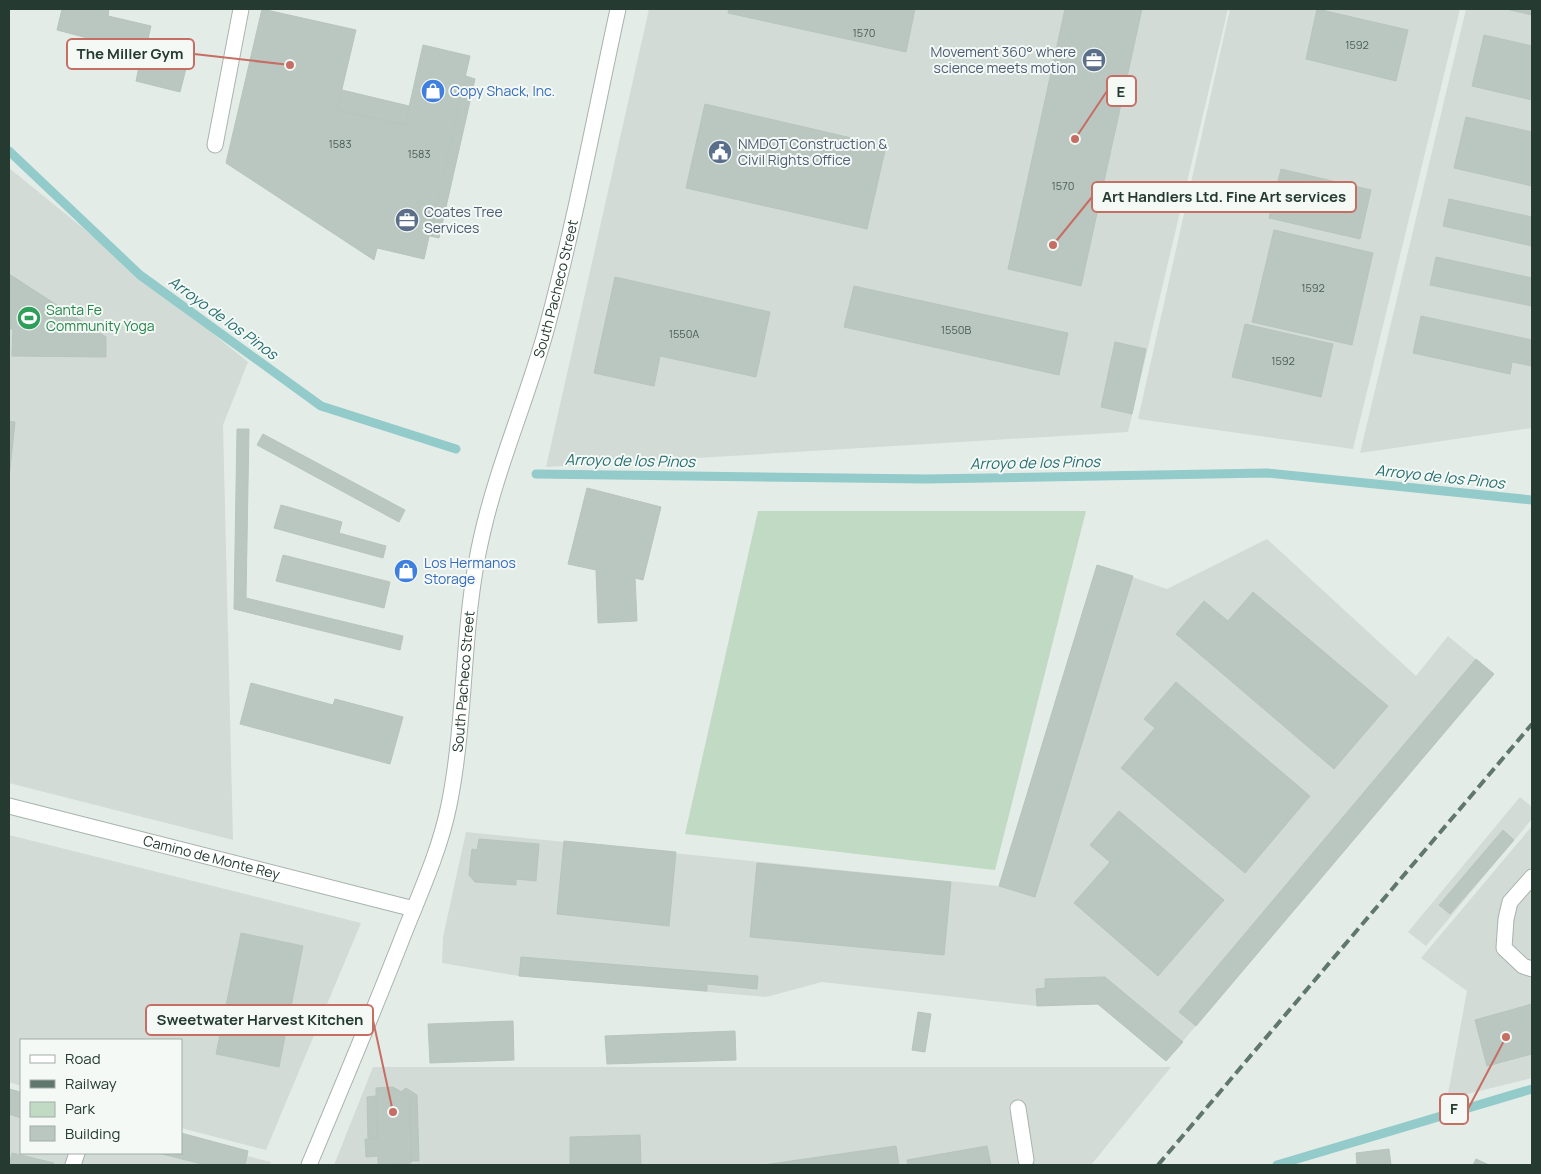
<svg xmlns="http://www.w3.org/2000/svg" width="1541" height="1174" viewBox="0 0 1541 1174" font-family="Manrope,sans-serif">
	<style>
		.built { fill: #d2dbd6 }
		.green { fill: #c0dac3 }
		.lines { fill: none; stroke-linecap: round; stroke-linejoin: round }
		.stream { stroke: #93caca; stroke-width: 9 }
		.building { fill: #bac6c0; stroke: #b7c5bd }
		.service-casing { stroke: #a7b3ad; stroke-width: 17 }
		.minor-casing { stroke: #a7b3ad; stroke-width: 17 }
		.tertiary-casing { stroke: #a7b3ad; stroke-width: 17 }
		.service { stroke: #fff; stroke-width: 15 }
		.minor { stroke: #fff; stroke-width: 15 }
		.tertiary { stroke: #fff; stroke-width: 15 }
		.rail { stroke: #60776d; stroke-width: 4; stroke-dasharray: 10 5; stroke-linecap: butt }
		.labels { text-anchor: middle; stroke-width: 4; stroke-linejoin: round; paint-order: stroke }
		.number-label { font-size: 11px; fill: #4a5e56 }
		.service-label { font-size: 14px; fill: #4e5e75; stroke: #f4f9f6; text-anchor: start }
		.shop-label { font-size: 14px; fill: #366cbe; stroke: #f4f9f6; text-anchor: start }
		.street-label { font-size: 14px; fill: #253b32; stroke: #f4f9f6 }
		.leisure-label { font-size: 14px; fill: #27864d; stroke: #f4f9f6; text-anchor: start }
		.water-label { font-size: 15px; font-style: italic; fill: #266f70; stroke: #f4f9f6 }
		.leader { fill: none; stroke: #c66e63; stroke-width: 2 }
		.callout-dot { fill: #c66e63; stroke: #f4f9f6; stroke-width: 2 }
		.callout { fill: #f4f9f6; stroke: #c66e63; stroke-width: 2 }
		.callout-label { font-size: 15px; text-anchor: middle; font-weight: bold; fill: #253b32 }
	</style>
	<rect width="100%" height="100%" fill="#e4ece7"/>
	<g class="built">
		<path d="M649 9H1228L1128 432 546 467Z"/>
		<path d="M1230 9H1460L1353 449 1138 419Z"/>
		<path d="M1466 9H1532V428L1360 453Z"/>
		<path d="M9 168 248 362 223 425 233 840 9 783Z"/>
		<path d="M1267 539 1416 676 1448 636 1494 674 1166 1061 1097 1004 1037 1006 822 982 766 997 519 976 442 963 443 937 466 832 999 886 1097 565 1167 589Z"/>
		<path d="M1520 797 1532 807V819L1426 946 1408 932Z"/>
		<path d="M1532 826V1078L1447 1099 1467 991 1421 958Z"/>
		<path d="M9 835 361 923 266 1150 181 1128V1040H21V1086L9 1082Z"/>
		<path d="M373 1067H1171L1091 1165H334Z"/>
		<path d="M9 1096 21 1099V1153H181V1139L271 1162 270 1165H9Z"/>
	</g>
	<path class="green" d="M758 511H1086L995 870 685 834Z"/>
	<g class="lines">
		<g class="stream">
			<path d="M9 151 140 275 321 406 456 449"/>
			<path d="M536 474 926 479 1267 473 1532 500"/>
			<path d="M1277 1165 1532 1089"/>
		</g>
	</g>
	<g class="building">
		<path d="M62 9H109L108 16 151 26 147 43 166 42 184 46 190 53 180 92 136 81 139 67 96 57 99 41 57 30Z"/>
		<path d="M262 9 356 30 337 110 405 125 423 45 470 56 424 259 377 248 374 260 226 163Z"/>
		<path d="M729 9H915L906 52 728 13Z"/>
		<path d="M1065 9H1142L1081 286 1008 269Z"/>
		<path d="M1317 9 1408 30 1396 81 1306 59Z"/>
		<path d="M1506 9H1532V15Z"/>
		<path d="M1484 35 1532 46V100L1472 86Z"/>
		<path d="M466 76 475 79 439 238 430 236Z"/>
		<path d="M342 90 409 106 405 125 337 110Z"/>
		<path d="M705 104 886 146 867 229 686 188Z"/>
		<path d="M1466 117 1532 132V186L1454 168Z"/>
		<path d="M1281 169 1371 190 1360 239 1269 218Z"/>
		<path d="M1449 199 1532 217V246L1443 226Z"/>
		<path d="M1274 230 1373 253 1352 345 1252 322Z"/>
		<path d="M1436 257 1532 278V306L1430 285Z"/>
		<path d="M9 274 106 337V357L12 356 13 329H9Z"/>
		<path d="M615 277 770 312 756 377 660 356 654 386 594 373Z"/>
		<path d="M854 286 1068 333 1059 375 844 327Z"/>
		<path d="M1421 316 1532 340V366L1512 362 1510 374 1413 353Z"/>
		<path d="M1245 324 1333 344 1321 397 1232 377Z"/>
		<path d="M1115 342 1146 349 1132 414 1101 407Z"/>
		<path d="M9 421 15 422 9 478Z"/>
		<path d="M237 429H249L246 598 403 636 400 650 234 609Z"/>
		<path d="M263 434 405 510 399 522 257 445Z"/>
		<path d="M587 488 661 507 643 580 635 578 637 621 598 623 596 570 568 564Z"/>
		<path d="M281 505 342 522 339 533 386 546 383 558 274 528Z"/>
		<path d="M283 555 390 582 384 608 276 581Z"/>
		<path d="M1097 565 1133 576 1035 897 999 886Z"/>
		<path d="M1253 592 1388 706 1334 769 1176 634 1204 601 1228 621Z"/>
		<path d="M1476 659 1494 674 1196 1026 1179 1012Z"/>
		<path d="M1176 682 1310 796 1245 873 1121 768 1155 728 1144 719Z"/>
		<path d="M251 683 333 705 335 699 403 717 390 764 240 724Z"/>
		<path d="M1119 811 1224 900 1158 976 1074 903 1110 862 1090 845Z"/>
		<path d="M1503 830 1514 840 1450 914 1439 905Z"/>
		<path d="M479 839 539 844 536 881 516 879V885L475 882 469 875 472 849 477 850Z"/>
		<path d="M564 841 676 852 669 926 557 914Z"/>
		<path d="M757 863 951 882 944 955 750 937Z"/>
		<path d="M241 933 303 946 279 1067 216 1054Z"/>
		<path d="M521 957 758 976 757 989 707 984V991L519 976Z"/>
		<path d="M1105 977 1183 1042 1166 1061 1098 1004 1037 1006 1036 989 1045 988V979Z"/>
		<path d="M1532 1004V1054L1487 1066 1475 1020Z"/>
		<path d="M918 1012 931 1014 925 1052 912 1050Z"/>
		<path d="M513 1021 514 1060 430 1063 428 1024Z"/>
		<path d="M735 1031 736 1060 607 1064 605 1036Z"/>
		<path d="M393 1087 410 1097 411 1163 378 1165V1156L366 1157 365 1139H377L376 1088Z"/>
		<path d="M406 1088 417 1095 419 1161H411L410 1097 401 1092Z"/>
		<path d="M9 1089 21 1092V1118L9 1114Z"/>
		<path d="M376 1096 377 1139H368L367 1097Z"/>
		<path d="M181 1133 248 1151 245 1165H206L158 1153H181Z"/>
		<path d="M640 1135 641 1165H570V1137Z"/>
		<path d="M896 1146 899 1165H763Z"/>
		<path d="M987 1146 991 1165H908L907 1160Z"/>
		<path d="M1389 1149 1391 1165H1357L1356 1153Z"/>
		<path d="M12 1153 54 1163 53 1165H9Z"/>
		<path d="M1476 1159 1489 1165H1473Z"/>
	</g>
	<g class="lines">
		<g class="service-casing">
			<g id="service">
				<path d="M215 145 241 9"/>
				<path d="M1532 877 1510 902 1506 919 1504 948 1523 966 1532 969"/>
				<path d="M1018 1108 1026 1160"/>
				<path d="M73 1165 77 1153"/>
			</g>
		</g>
		<g class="minor-casing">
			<g id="minor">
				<path id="s1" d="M9 806 414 909"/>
			</g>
		</g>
		<g class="tertiary-casing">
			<g id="tertiary">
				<path id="s2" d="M309 1165C341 1089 373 1013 403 936 420 893 440 850 449 805 467 716 461 624 482 535 498 464 528 397 547 327 575 222 595 115 618 9"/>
			</g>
		</g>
		<use href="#service" class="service"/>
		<use href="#minor" class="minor"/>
		<use href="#tertiary" class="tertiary"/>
		<path class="rail" d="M1158 1165 1532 724"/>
	</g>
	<defs>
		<g id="office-disc" transform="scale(1.25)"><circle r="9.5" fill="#5c6f8a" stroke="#f4f9f6"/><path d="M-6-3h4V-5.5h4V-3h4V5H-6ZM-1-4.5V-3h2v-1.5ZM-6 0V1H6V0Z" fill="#fff"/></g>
		<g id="shop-disc" transform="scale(1.25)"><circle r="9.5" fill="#3f7fe0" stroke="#f4f9f6"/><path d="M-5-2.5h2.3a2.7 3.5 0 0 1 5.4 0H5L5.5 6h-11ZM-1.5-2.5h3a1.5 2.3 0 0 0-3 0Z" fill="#fff"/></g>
		<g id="civic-disc" transform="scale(1.25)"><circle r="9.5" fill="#5c6f8a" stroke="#f4f9f6"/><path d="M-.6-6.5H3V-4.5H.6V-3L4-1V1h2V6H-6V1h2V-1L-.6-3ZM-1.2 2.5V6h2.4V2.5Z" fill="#fff"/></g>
		<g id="stadium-disc" transform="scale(1.25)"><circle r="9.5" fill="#2e9e5b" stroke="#f4f9f6"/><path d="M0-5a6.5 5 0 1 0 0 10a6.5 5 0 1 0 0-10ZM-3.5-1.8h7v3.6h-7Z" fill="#fff"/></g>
	</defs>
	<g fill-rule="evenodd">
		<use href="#office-disc" x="1094" y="60"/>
		<use href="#shop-disc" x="433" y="91"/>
		<use href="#civic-disc" x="720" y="152"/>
		<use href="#office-disc" x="407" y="220"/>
		<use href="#stadium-disc" x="29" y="318"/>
		<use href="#shop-disc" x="406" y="571"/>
	</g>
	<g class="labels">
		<g class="number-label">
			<text x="864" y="37">1570</text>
			<text x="1357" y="49">1592</text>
			<text x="340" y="148">1583</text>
			<text x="419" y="158">1583</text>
			<text x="1063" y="190">1570</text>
			<text x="1313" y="292">1592</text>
			<text x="956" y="334">1550B</text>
			<text x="684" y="338">1550A</text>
			<text x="1283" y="365">1592</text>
		</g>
		<g class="service-label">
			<text x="1076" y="57" text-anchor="end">Movement 360° where<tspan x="1076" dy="16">science meets motion</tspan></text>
			<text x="738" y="149">NMDOT Construction &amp;<tspan x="738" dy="16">Civil Rights Office</tspan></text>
			<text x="424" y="217">Coates Tree<tspan x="424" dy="16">Services</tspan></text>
		</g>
		<g class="shop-label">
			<text x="450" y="96">Copy Shack, Inc.</text>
			<text x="424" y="568">Los Hermanos<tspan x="424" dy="16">Storage</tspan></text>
		</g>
		<g class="street-label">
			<text dy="5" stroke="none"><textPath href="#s2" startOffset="916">South Pacheco Street</textPath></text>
			<text dy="5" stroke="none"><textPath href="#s2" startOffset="511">South Pacheco Street</textPath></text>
			<text dy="5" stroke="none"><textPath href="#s1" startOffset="209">Camino de Monte Rey</textPath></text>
		</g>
		<g class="leisure-label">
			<text x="46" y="315">Santa Fe<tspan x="46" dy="16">Community Yoga</tspan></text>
		</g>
		<g class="water-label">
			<text transform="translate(223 318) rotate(36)" y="5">Arroyo de los Pinos</text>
			<text transform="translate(630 461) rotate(1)" y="5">Arroyo de los Pinos</text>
			<text transform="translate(1035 463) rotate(-1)" y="5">Arroyo de los Pinos</text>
			<text transform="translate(1440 477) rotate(6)" y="5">Arroyo de los Pinos</text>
		</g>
	</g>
	<path class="leader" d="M290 65L194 54M1075 139L1107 91M1053 245L1092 197M393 1112L373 1020M1506 1037L1468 1109"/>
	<g class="callout-dot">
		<circle cx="290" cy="65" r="5"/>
		<circle cx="1075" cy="139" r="5"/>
		<circle cx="1053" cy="245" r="5"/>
		<circle cx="393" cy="1112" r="5"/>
		<circle cx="1506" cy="1037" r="5"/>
	</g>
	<g class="callout">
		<rect x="67" y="39" width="127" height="30" rx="5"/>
		<rect x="1107" y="76" width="29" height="30" rx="5"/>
		<rect x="1092" y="182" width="264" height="30" rx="5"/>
		<rect x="146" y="1005" width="227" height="30" rx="5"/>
		<rect x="1440" y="1094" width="28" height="30" rx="5"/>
	</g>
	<g class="callout-label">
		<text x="130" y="59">The Miller Gym</text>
		<text x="1121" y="97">E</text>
		<text x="1224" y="202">Art Handlers Ltd. Fine Art services</text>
		<text x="260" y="1025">Sweetwater Harvest Kitchen</text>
		<text x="1454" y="1114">F</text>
	</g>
	<rect width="1541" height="1174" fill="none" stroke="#253b32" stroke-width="20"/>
	<rect x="20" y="1039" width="162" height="115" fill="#f4f9f6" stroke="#a1ada8"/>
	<rect x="30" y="1055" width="25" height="8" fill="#ffffff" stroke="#a1ada8"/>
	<text x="65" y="1064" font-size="15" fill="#253b32">Road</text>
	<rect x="30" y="1080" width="25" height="8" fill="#60776d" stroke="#a1ada8"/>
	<text x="65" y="1089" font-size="15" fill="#253b32">Railway</text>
	<rect x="30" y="1102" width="25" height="15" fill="#c0dac3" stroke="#a1ada8"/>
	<text x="65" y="1114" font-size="15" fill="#253b32">Park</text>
	<rect x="30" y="1126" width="25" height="15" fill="#bac6c0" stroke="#a1ada8"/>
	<text x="65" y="1139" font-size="15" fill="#253b32">Building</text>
</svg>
